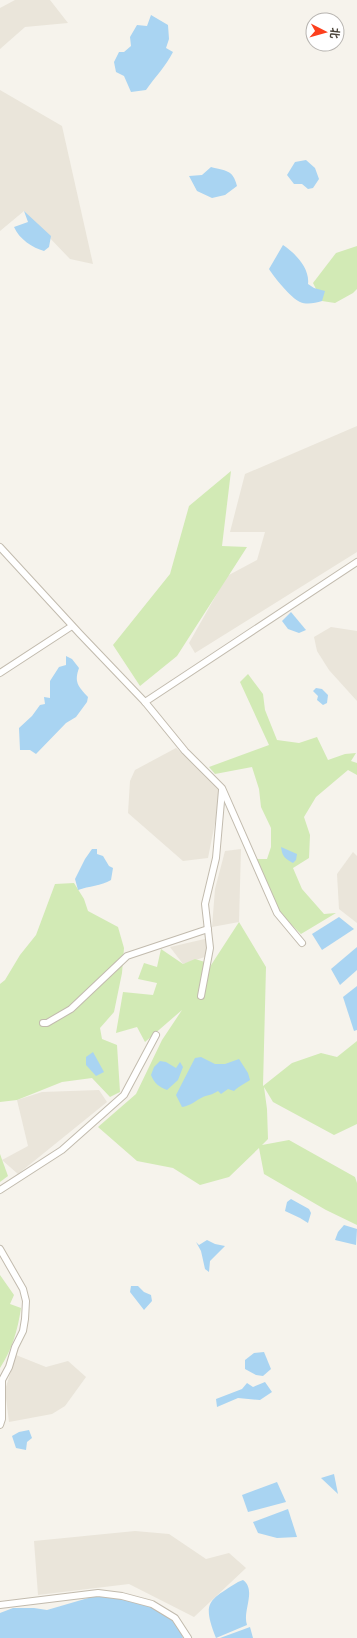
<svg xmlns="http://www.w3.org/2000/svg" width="357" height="1638" viewBox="0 0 357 1638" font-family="Manrope,'Noto Sans SC',sans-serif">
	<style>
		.residential { fill: #eae5da }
		.green { fill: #d2eab5 }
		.water { fill: #a9d4f2 }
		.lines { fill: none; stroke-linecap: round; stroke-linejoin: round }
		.minor-casing { stroke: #c2bbae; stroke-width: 8 }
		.minor { stroke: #fff; stroke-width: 6 }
	</style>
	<rect width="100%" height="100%" fill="#f6f3ec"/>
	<g class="residential">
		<path d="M15 0H50L68 23 25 27 0 49V8Z"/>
		<path d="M0 90 62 126 93 264 70 259 24 211 0 231Z"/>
		<path d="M357 426V552L195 653 189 643 227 576 257 560 265 532H230L245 474Z"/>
		<path d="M331 627 357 631V701L329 670 317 651 314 637Z"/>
		<path d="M176 748 222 788 208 858 183 861 128 813 130 781 135 770Z"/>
		<path d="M241 849 239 922 212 927 215 889 225 851Z"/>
		<path d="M353 852 357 856V923L339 909 337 874Z"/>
		<path d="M209 938 208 956 183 964 170 947Z"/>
		<path d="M99 1090 107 1102 18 1174 2 1160 28 1146 17 1100 42 1092Z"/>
		<path d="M16 1355 46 1367 68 1361 86 1377 65 1406 52 1414 9 1422 5 1390Z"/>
		<path d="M135 1531 169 1534 206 1559 229 1553 246 1568 194 1617 129 1584 38 1595 34 1541Z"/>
	</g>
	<g class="green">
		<path d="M357 246V289L353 293 335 303 322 301 313 283 336 253Z"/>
		<path d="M231 471 222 546 247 547 177 656 140 686 113 645 170 574 189 506Z"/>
		<path d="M248 674 263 694 265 710 277 740 299 743 317 737 328 760 345 754 356 753 351 761 357 763V775L348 770 316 797 304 817 310 835 309 858 293 868 302 889 324 914 336 913 301 934 274 908 256 859H267L271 847V828L261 807 259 789 252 767 215 774 209 767 269 745 240 682Z"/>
		<path d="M74 883 84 899 88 911 118 927 124 948 122 973 114 1012 100 1028 102 1039 117 1045 120 1092 110 1097 92 1078 62 1082 17 1100 0 1102V984L5 980 20 955 36 935 55 884Z"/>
		<path d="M239 922 266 967 263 1086 292 1063 321 1053 337 1057 357 1041V1124L334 1135 273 1102 264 1087 267 1109 268 1139 262 1145 289 1140 355 1177 357 1183V1225L326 1210 264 1174 259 1148 229 1177 200 1185 173 1168 137 1161 98 1127 136 1094 162 1040 182 1010 145 1042 137 1027 116 1033 123 992 153 995 157 983 138 979 144 963 157 967 161 949 183 964 195 959 205 962 202 979Z"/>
		<path d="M0 1154 8 1176 0 1182Z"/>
		<path d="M0 1275 14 1295 10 1304 21 1308C18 1329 12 1350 0 1368Z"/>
	</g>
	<g class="water">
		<path d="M151 15 168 25 169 39 166 48 173 52C166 66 155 77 146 90L131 92 124 76 116 72 114 62 119 52H124L131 46 130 37 137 25 147 26Z"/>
		<path d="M306 160 315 168 319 179 313 188 308 189 302 184H294L287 175 295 162Z"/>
		<path d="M211 167C225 171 233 169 237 186L225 195 212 198 197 191 189 176 202 175Z"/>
		<path d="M24 211 51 236 49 247 44 251C33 248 19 239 14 227L28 222Z"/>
		<path d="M283 245C295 253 310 268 308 284L314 288 325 291 322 301C315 303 307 305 300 302 291 298 274 277 269 269Z"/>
		<path d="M291 612 306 630 299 633 288 629 282 621Z"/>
		<path d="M66 656 72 659 79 668C74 682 78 686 88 697L87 702 76 717 66 723 36 754 30 750H20L19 728 32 716 40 705 45 704 44 697 50 698V681L59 667 66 665Z"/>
		<path d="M316 688 322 689 328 695 327 703 323 705 317 700 318 696 313 691Z"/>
		<path d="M281 847 297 854 296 860 293 863C285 859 282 856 281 847Z"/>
		<path d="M92 849H97V854L103 856 109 866 113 868 111 880C101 886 89 886 78 890L75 879 85 859Z"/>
		<path d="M339 917 354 929 322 950 312 934Z"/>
		<path d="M357 947V970L340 985 331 969Z"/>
		<path d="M357 986V1030L354 1031 343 997Z"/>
		<path d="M93 1052 104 1072 96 1076 86 1065V1057Z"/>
		<path d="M201 1057 215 1064H225L239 1059 248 1073 250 1080C244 1084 239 1086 234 1091L228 1089 221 1094 218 1091C212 1095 208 1095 203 1097 195 1101 190 1106 182 1107L176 1095 195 1058Z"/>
		<path d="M160 1061 166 1062 176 1068 180 1062 183 1067 178 1080 167 1090C159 1087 154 1083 151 1075L154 1067Z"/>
		<path d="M291 1199 309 1209 311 1213 308 1223 300 1218 285 1211 287 1202Z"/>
		<path d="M344 1225 357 1229 356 1245 335 1240 338 1232Z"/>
		<path d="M207 1240 215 1244 225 1246 210 1261 209 1272 205 1269 201 1251 196 1242 199 1245Z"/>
		<path d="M131 1286H138L144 1292 151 1295 152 1301 144 1310 130 1292Z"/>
		<path d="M264 1352 271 1369 263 1376 256 1375 245 1369V1360L254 1353Z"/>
		<path d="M265 1382 272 1392 260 1400 238 1398 217 1407 216 1399 242 1389 247 1383 253 1387Z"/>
		<path d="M29 1430 32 1438 27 1442 26 1450 16 1448 12 1436 19 1432Z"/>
		<path d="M334 1474 338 1494 321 1478Z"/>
		<path d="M277 1482 286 1502 248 1512 242 1495Z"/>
		<path d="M288 1509 297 1537 277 1538 258 1533 253 1522Z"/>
		<path d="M243 1580C257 1590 242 1611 247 1625L216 1638C202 1602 208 1601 238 1582Z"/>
		<path d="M95 1596C126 1596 172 1603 183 1638H0V1613L13 1608H34L47 1610Z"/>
		<path d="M250 1627 253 1638H220Z"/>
	</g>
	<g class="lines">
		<g class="minor-casing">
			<g id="minor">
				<path d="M0 547 80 634 145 702 185 751 222 788 277 913 302 943"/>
				<path d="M0 673 72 626"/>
				<path d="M145 702 357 562"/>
				<path d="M201 996 210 948 205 904 216 858 222 790"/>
				<path d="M43 1023H47L71 1009 127 956 208 929"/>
				<path d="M0 1190 62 1150 124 1095 156 1035"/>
				<path d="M0 1249 23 1289 26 1301 25 1319 23 1331 15 1347 9 1367 2 1380V1419L0 1425"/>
				<path d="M0 1605 98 1593 122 1596 152 1604 175 1618 188 1638"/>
			</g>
		</g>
		<use href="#minor" class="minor"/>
	</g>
	<g transform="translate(325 32) rotate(96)"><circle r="19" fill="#ffffff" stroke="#b7b4b0"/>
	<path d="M0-3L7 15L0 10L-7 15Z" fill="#fc3f1d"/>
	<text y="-6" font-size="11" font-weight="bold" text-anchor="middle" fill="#4b4439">北</text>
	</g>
</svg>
